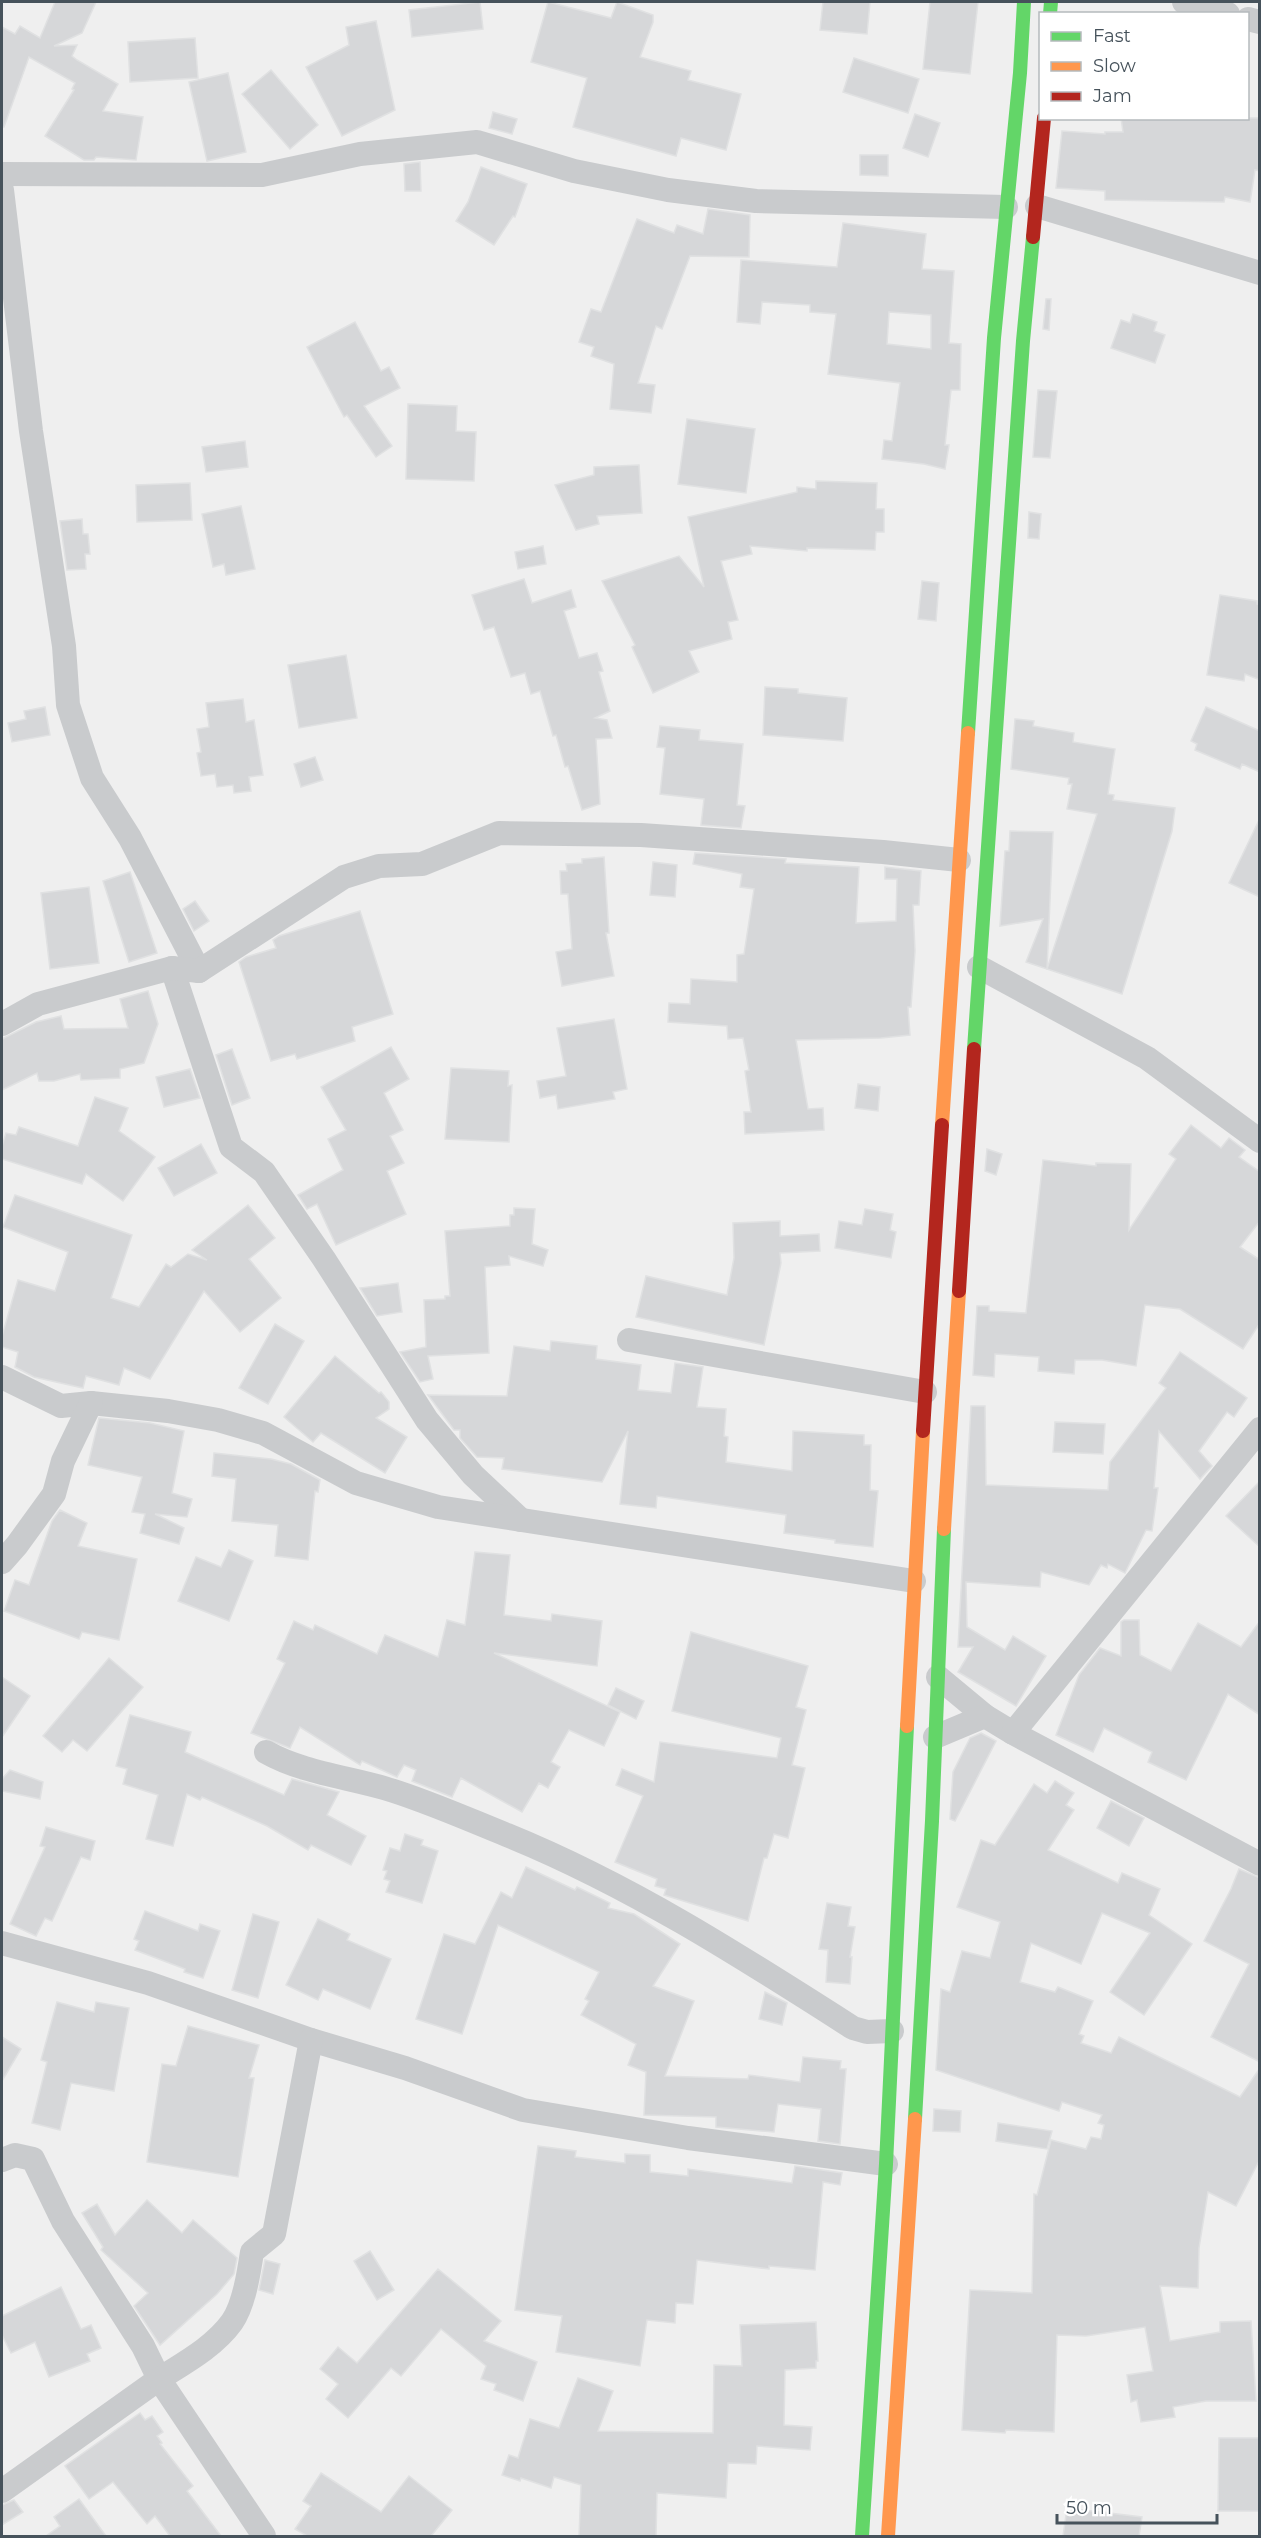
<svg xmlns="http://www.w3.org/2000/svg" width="1261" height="2538" viewBox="0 0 1261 2538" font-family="Montserrat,sans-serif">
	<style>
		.building { fill: #d6d7d9; stroke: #e0e1e2; stroke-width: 1.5; fill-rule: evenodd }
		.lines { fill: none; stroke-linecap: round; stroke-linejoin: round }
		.street { stroke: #c9cbcd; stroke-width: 24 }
		.fast { stroke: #63d668; stroke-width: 14 }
		.slow { stroke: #ff974d; stroke-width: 14 }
		.jam { stroke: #b3261e; stroke-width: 14 }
	</style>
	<rect width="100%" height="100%" fill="#efefef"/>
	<g class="building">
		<path d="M55 2H96L82 33 54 46 77 45 72 56 77 60 118 84 103 111 143 117 136 160 96 157 94 160H84L45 136 74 90 72 89 75 83 29 57 4 127H2V27L15 34 20 26 40 38Z"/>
		<path d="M480 2 483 29 412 37 409 10Z"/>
		<path d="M548 2 611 18 617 2 653 15V22L640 57 691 71 688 80 741 94 726 150 681 138 676 156 573 127 587 78 531 62Z"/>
		<path d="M823 2H870L867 34 820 30Z"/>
		<path d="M930 2H978L970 74 923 69Z"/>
		<path d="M376 21 395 110 342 136 306 67 349 45 346 27Z"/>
		<path d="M195 38 198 78 130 82 128 42Z"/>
		<path d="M854 58 919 79 908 113 843 92Z"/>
		<path d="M271 70 318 125 290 149 242 94Z"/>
		<path d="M228 73 246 152 207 161 189 82Z"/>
		<path d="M493 112 517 119 512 134 489 128Z"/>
		<path d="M915 114 940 123 928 157 903 148Z"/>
		<path d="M1121 118H1260V171L1255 170 1250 202 1225 197 1224 202 1105 200V191L1056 188 1062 131 1105 134V132H1123Z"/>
		<path d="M860 155H888V176L860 175Z"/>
		<path d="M420 162 421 191H405L404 164Z"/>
		<path d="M481 167 527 184 515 217 513 216 494 245 456 221 468 202Z"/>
		<path d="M708 209 750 215 749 257 690 256 662 329 656 326 638 383 655 385 651 413 610 409 614 364 591 356 594 347 579 342 591 309 601 312 637 219 674 233 677 225 703 234Z"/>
		<path d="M843 223 926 234 922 269 954 271 949 343 961 344 960 390H951L945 445H949L945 469 924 464 882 459 884 440 892 441 900 383 828 374 836 314 810 312V305L762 302 760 324 737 322 741 260 837 267ZM889 312 931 315V349L887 344Z"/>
		<path d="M1046 299H1051L1049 330 1043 329Z"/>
		<path d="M1133 314 1157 322 1154 331 1165 335 1155 363 1111 348 1121 320 1130 323Z"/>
		<path d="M355 322 381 371 389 367 400 388 364 406 392 446 376 457 347 415 344 417 307 347Z"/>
		<path d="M1038 390 1057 391 1050 458 1033 457Z"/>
		<path d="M408 404 457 406 456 431 476 432 474 481 406 479Z"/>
		<path d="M687 419 755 429 746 493 678 484Z"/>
		<path d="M245 441 248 467 206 472 202 447Z"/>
		<path d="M639 465 642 513 597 516 599 524 576 530 555 485 594 475V467Z"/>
		<path d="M816 481 877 483 876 509H884V532H876L875 550 807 548V551L750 546 752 554 721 561 738 620 728 622 732 639 689 651 699 672 653 693 632 647 635 645 602 581 679 556 704 587 688 517 797 492V487L816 489Z"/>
		<path d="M190 483 192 520 137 522 136 485Z"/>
		<path d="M241 506 255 569 226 575 224 564 213 567 202 514Z"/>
		<path d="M1029 512 1041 514 1039 539 1028 538Z"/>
		<path d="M82 519 83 534H88L90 554H85L86 569 67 570 60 521Z"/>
		<path d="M543 546 546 564 518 569 515 552Z"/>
		<path d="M524 579 532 603 571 590 576 607 564 611 579 658 597 653 603 671 599 672 610 711 595 718 607 720 612 738 596 739 600 804 582 810 568 766 565 767 556 735 553 736 540 691 531 694 525 673 511 677 494 627 484 630 472 595Z"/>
		<path d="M922 581 939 583 936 621 918 619Z"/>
		<path d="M1220 595 1257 601V604L1260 605V680L1245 674 1244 681 1207 675Z"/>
		<path d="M346 655 357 718 299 728 288 665Z"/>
		<path d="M765 687 798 689V693L847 698 843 741 763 735Z"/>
		<path d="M243 699 246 722 254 720 263 775 249 777 251 791 234 793 233 785 217 787 215 774 201 776 197 753 201 752 197 729 209 727 206 703Z"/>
		<path d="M45 707 50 735 12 742 8 723 26 719 24 711Z"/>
		<path d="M1206 707 1260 731V772L1242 764 1240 769 1195 750 1197 744 1191 741Z"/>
		<path d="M1015 719 1034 721 1033 726 1074 733 1073 742 1115 749 1108 794 1114 795 1113 800 1175 808 1172 831 1122 994 1047 969 1097 814 1067 809 1072 784H1068L1069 778 1011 769Z"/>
		<path d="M660 726 700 730 699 740 743 744 737 805 745 806 741 828 701 825 704 799 660 794 665 748 657 747Z"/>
		<path d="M315 757 323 780 301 787 294 764Z"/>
		<path d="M1260 818V897L1229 883Z"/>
		<path d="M1010 831 1053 832 1047 969 1026 962 1043 919 1000 926 1005 851H1009Z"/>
		<path d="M695 853 786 859 785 863 859 867 856 923 896 921 897 879H885V867L921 871 919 905H913L915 951 911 1007H908L910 1035 881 1038 796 1040 808 1109 823 1108 824 1130 745 1134 744 1112H751L745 1071 749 1070 743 1038 728 1039 727 1026 668 1022 669 1003 690 1004 691 979 737 982V955L744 954 754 889 740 887 742 874 693 864Z"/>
		<path d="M604 857 609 933H606L614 976 562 986 556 952 572 949 568 894H561L560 871H567L566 864 582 863V859Z"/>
		<path d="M653 862 677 865 675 897 650 895Z"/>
		<path d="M130 872 157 953 129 962 103 881Z"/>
		<path d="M89 887 99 963 50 969 41 893Z"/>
		<path d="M195 901 209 921 194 931 183 909Z"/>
		<path d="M360 911 393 1014 352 1027 355 1041 297 1059 295 1054 271 1061 239 962 246 957 276 948 273 940 279 936Z"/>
		<path d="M148 991 158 1024 144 1063 120 1069V1078L81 1080 80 1074 54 1081H39L37 1073 2 1090V1039L36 1022 61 1016 64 1029 128 1028 120 999Z"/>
		<path d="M614 1019 627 1089 613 1092 615 1099 558 1109 556 1095 540 1098 537 1081 566 1076 557 1028Z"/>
		<path d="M391 1047 409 1079 384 1093 403 1130 390 1136 404 1163 387 1171 406 1214 336 1245 317 1204 307 1209 298 1195 343 1170 328 1139 346 1130 321 1087Z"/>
		<path d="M232 1049 250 1098 232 1105 216 1055Z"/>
		<path d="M451 1068 509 1071 508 1086 512 1085 509 1142 445 1139Z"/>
		<path d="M190 1069 200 1098 164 1107 156 1077Z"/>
		<path d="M858 1084 880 1087 878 1111 855 1108Z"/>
		<path d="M95 1097 128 1108 119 1131 155 1157 123 1201 86 1174 82 1184 2 1159V1146L6 1133 16 1135 19 1127 78 1146Z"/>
		<path d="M1191 1125 1221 1148 1229 1138 1245 1150 1239 1157 1260 1172V1221L1240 1247 1260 1260V1323L1243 1349 1180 1309 1145 1305 1136 1366 1102 1360H1075L1074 1374 1038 1371 1039 1357 995 1354 994 1377 973 1375 977 1306H989V1311L1026 1313 1043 1160 1096 1166V1163L1131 1164 1129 1230 1176 1159 1169 1154Z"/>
		<path d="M201 1144 217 1173 174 1196 158 1168Z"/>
		<path d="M987 1149 1002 1154 996 1175 985 1171Z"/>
		<path d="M15 1195 132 1235 111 1298 139 1307 166 1264 171 1267 188 1254 207 1260 192 1250 248 1205 275 1238 249 1259 281 1298 240 1332 204 1291 150 1379 124 1368 119 1385 86 1376 83 1388 34 1377 15 1367 18 1352 2 1347V1336L18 1280 55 1291 68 1252 3 1227Z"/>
		<path d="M514 1208 535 1209 532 1244 548 1250 543 1266 509 1256 510 1265 485 1267 489 1353 428 1356 433 1379 420 1382 400 1352 426 1347 424 1300 445 1299V1296H450L445 1231 510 1226V1215H514Z"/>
		<path d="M865 1209 893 1214 890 1230 896 1232 891 1258 835 1248 839 1221 862 1225Z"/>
		<path d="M780 1221V1236L819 1234 820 1251 780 1253 781 1263 764 1345 636 1317 646 1276 727 1295 734 1258 733 1223Z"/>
		<path d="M398 1283 402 1312 377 1316 360 1288Z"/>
		<path d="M275 1324 304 1341 268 1404 239 1388Z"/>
		<path d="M551 1341 597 1346 596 1359 641 1365 638 1390 671 1393 675 1363 703 1367 697 1407 726 1409 724 1436 728 1437 726 1462 792 1471 793 1431 864 1435V1445H871L870 1490 878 1491 873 1547 835 1543V1540L784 1533 786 1515 657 1496 656 1508 620 1504 628 1431 602 1482 502 1469 504 1458 477 1457 460 1438V1430H454L428 1395 507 1396 514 1346 550 1351Z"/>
		<path d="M1180 1352 1247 1398 1234 1417 1227 1412 1199 1451 1212 1466 1200 1479 1159 1431 1154 1488H1158L1152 1531 1146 1530 1125 1573 1108 1564 1107 1568 1101 1565 1089 1585 1041 1572 1040 1587 966 1582 967 1627 1005 1650 1013 1636 1046 1656 1016 1706 958 1672 973 1647H958L971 1406H985L986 1485 1108 1490 1110 1462 1166 1388 1159 1383Z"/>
		<path d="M335 1356 379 1393 381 1392 389 1402V1409L376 1418 407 1437 385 1473 321 1433 313 1442 284 1417Z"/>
		<path d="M99 1418 150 1423 184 1431 172 1493 192 1499 187 1517 155 1514 184 1528 179 1544 140 1533 145 1514 132 1512 142 1477 88 1465Z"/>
		<path d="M1055 1422 1105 1424 1103 1454 1053 1452Z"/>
		<path d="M214 1453 271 1459 291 1464 320 1480 318 1492 315 1491 308 1560 275 1556 278 1525 232 1521 236 1479 212 1476Z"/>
		<path d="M1260 1481V1547L1226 1516Z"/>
		<path d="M60 1510 87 1523 78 1546 137 1559 119 1640 82 1632 79 1639 4 1611 15 1580 29 1585 52 1521Z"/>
		<path d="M229 1550 253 1561 229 1621 178 1601 196 1557 221 1567Z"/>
		<path d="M475 1552 510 1555 504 1615 551 1621 552 1614 602 1621 597 1666 494 1653 620 1712 604 1746 569 1730 551 1762 560 1767 548 1788 539 1783 522 1812 461 1778 452 1797 412 1781 416 1770 404 1765 397 1777 362 1761 360 1765 300 1727 290 1748 251 1733 285 1663 277 1659 294 1621 313 1630 315 1625 377 1654 385 1635 438 1657 447 1620 465 1625Z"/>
		<path d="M1124 1620H1139L1140 1655 1171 1671 1198 1623 1241 1647 1260 1621V1715L1228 1694 1186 1780 1148 1762 1152 1752 1104 1728 1093 1752 1056 1735 1079 1675 1100 1648 1121 1656V1622Z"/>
		<path d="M691 1632 808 1666 796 1707 806 1710 792 1765 805 1768 788 1838 774 1834 767 1858H764L748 1921 664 1895 666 1889 655 1886 657 1879 615 1862 643 1796 616 1785 622 1769 654 1782 660 1742 777 1758 781 1738 672 1711Z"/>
		<path d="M109 1658 143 1687 87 1751 73 1740 62 1752 43 1736Z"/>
		<path d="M2 1677 30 1696 2 1737Z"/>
		<path d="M616 1688 644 1701 636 1719 608 1705Z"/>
		<path d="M130 1715 191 1732 185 1752 284 1795 292 1779 339 1792 327 1815 366 1836 351 1865 311 1845 308 1850 267 1826 202 1797 200 1800 187 1794 173 1846 146 1839 158 1795 123 1784 127 1769 116 1766Z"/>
		<path d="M981 1733 996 1741 955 1821 950 1819 953 1772 970 1738Z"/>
		<path d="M10 1770 43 1782 40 1799 2 1791V1779Z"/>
		<path d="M1055 1781 1074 1793 1066 1805 1074 1810 1048 1850 1118 1883 1122 1873 1160 1889 1149 1915 1192 1944 1144 2015 1110 1992 1150 1933 1102 1913 1081 1964 1031 1943 1020 1982 1055 1992 1058 1987 1093 2001 1079 2034 1084 2036 1081 2043 1111 2053 1119 2037 1240 2097 1260 2068V2159L1236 2206 1208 2192 1199 2248 1198 2288 1160 2286 1170 2341 1220 2332V2322L1251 2321 1256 2401H1206L1173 2407 1175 2417 1141 2422 1137 2400 1131 2402 1127 2375 1153 2371 1145 2327 1086 2336 1057 2335 1054 2432 1006 2430 1005 2433 962 2430 970 2290 1032 2293 1034 2194 1037 2195 1051 2140 1086 2149 1091 2137 1101 2139 1104 2125 1098 2123 1102 2115 1062 2102 1059 2111 936 2070 941 1989 950 1992 962 1951 990 1958 1000 1922 957 1907 981 1840 995 1845 1034 1784 1047 1793Z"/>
		<path d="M1111 1801 1144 1818 1129 1846 1097 1828Z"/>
		<path d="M46 1827 95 1841 90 1860 81 1857 52 1921 45 1918 36 1936 10 1924 45 1847 40 1846Z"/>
		<path d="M405 1834 423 1840 421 1845 438 1851 422 1903 386 1892 390 1881 384 1879 387 1871 383 1870 390 1848 400 1851Z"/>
		<path d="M526 1867 575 1890 577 1887 610 1903 608 1908 634 1914 680 1944 653 1986 694 2001 665 2076 748 2079 749 2075 800 2082 803 2057 841 2061 840 2069H846L840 2144 818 2141 821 2109 778 2104 774 2132 716 2127V2117L644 2115 646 2072 628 2065 636 2044 581 2015 589 2001 585 1999 599 1972 498 1925 462 2034 416 2019 444 1934 475 1944 501 1892 512 1898Z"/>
		<path d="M1239 1869 1260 1878V2062L1211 2037 1249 1964 1204 1941 1231 1889Z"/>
		<path d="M827 1903 851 1907 848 1926 855 1927 850 1957H852L850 1984 826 1982 828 1950 819 1949Z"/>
		<path d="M145 1911 198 1931 200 1924 220 1931 203 1978 184 1972 185 1969 135 1950 139 1941 134 1939Z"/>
		<path d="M253 1914 279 1922 258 1998 232 1990Z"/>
		<path d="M318 1919 350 1934 347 1940 391 1959 370 2009 323 1989 318 2000 286 1985Z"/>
		<path d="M765 1992 787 2003 782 2025 759 2019Z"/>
		<path d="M57 2002 94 2012 96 2002 129 2008 114 2091 71 2083 60 2130 32 2123 47 2062 41 2060Z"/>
		<path d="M188 2026 259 2045 249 2078H254L238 2177 147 2162 162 2064 176 2066Z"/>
		<path d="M2 2037 21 2049 2 2081Z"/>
		<path d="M934 2109 961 2111 960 2132 933 2131Z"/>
		<path d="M998 2123 1052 2131 1047 2149 996 2141Z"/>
		<path d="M538 2146 576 2151 575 2157 625 2163V2154L650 2155V2172L688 2176V2169L792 2183 795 2166 842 2173 840 2185 823 2182 815 2270 769 2266V2269L697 2260 693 2304 676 2303 675 2323 647 2320 640 2366 556 2352 562 2316 515 2310Z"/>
		<path d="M147 2200 182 2233 193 2220 237 2258 234 2274 217 2294 160 2345 134 2306 148 2293 101 2250 103 2247 82 2213 97 2204 115 2235Z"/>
		<path d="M370 2251 394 2290 377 2300 354 2261Z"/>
		<path d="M265 2260 280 2264 273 2294 259 2290Z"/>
		<path d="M438 2269 501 2321 484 2341 537 2362 523 2401 494 2390 496 2384 481 2379 486 2366 441 2329 401 2376 391 2368 348 2418 326 2399 338 2384 320 2369 338 2347 357 2363Z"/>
		<path d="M61 2287 81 2329 91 2325 101 2348 87 2354 90 2361 49 2377 35 2342 11 2353 2 2335V2316Z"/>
		<path d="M816 2322 818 2361H816V2368L785 2370 784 2425 812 2427 810 2450 757 2446 756 2464 728 2463 726 2498 657 2493 656 2536H579L581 2485 554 2477 551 2488 521 2478 520 2481 502 2475 509 2455 518 2458 530 2419 559 2428 578 2378 613 2391 598 2431 713 2433 714 2365 742 2366 740 2325Z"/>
		<path d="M140 2413 145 2420 152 2416 163 2432 157 2436 162 2443 160 2444 193 2486 187 2491 221 2536H170L155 2516 147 2524 113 2482 89 2499 65 2466Z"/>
		<path d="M1219 2438H1260V2511H1218Z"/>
		<path d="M321 2473 381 2512 409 2476 452 2510 431 2536H307L295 2529 311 2506 303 2501Z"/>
		<path d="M79 2499 106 2536H46L60 2526 54 2517Z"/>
		<path d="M14 2500 23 2512 2 2525V2505Z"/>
		<path d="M1067 2508 1142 2517 1139 2536H1063Z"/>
	</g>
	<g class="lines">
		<g class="street">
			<path d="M1184 2 1228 14"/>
			<path d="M1248 19 1260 22"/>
			<path d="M2 174 262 175 360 154 477 142 574 171 668 190 756 201 1006 207"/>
			<path d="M2 190 31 431 64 646 68 705 92 778 130 838 199 971"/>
			<path d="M1037 206 1260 273"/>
			<path d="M979 967 1147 1058 1260 1141"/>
			<path d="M172 968 231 1147 264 1172 324 1259 427 1420 473 1475 521 1520"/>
			<path d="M2 1024 38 1004 172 968 199 971 344 877 379 866 422 864 499 833 641 835 883 852 959 860"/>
			<path d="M629 1340 925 1392"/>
			<path d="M2 1377 61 1406 91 1403 168 1411 218 1420 263 1433 356 1483 438 1507 914 1581"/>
			<path d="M2 1562 17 1545 54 1494 63 1461 91 1403"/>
			<path d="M938 1677 985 1716 1013 1733 1260 1864"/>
			<path d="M1013 1733 1260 1429"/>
			<path d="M935 1737 985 1716"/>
			<path d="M266 1752C301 1772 346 1777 384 1788 425 1800 467 1819 507 1835 630 1885 742 1957 853 2028L867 2032 892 2031"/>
			<path d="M2 1943 148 1983 311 2040 405 2068 523 2110 688 2138 886 2164"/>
			<path d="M2 2160 15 2155 33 2159 63 2221 143 2346 159 2379 2 2491"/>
			<path d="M264 2536 159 2379C184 2363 214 2347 232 2322 244 2305 249 2272 252 2252L274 2234 311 2040"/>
		</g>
		<g class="fast">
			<path d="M1050 14 1051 2"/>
			<path d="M968 733 994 338 1020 73 1024 2"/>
			<path d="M974 1049 1023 341 1033 237"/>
			<path d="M915 2119 932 1821 944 1529"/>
			<path d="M862 2536 886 2164 907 1726"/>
		</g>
		<g class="slow">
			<path d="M942 1125 968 733"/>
			<path d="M944 1529 959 1291"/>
			<path d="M907 1726 923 1431"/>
			<path d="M888 2536 915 2119"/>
		</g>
		<g class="jam">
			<path d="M1033 237 1044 118"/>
			<path d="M959 1291 974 1049"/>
			<path d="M923 1431 942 1125"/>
		</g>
	</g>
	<rect width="1261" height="2538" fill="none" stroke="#46525b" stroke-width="6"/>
	<rect x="1039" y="12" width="210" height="108" fill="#ffffff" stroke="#b5babd" stroke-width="1.5"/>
	<rect x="1051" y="32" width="30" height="9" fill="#63d668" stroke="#b5babd" stroke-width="1.5"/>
	<text x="1093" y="42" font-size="18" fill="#46525b">Fast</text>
	<rect x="1051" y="62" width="30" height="9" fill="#ff974d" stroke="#b5babd" stroke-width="1.5"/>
	<text x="1093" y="72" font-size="18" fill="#46525b">Slow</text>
	<rect x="1051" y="92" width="30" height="9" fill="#b3261e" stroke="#b5babd" stroke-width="1.5"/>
	<text x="1093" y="102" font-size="18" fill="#46525b">Jam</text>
	<path d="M1057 2514v9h160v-9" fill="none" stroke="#46525b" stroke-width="3"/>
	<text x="1066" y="2514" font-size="18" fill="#46525b" stroke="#ffffff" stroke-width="4.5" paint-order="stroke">50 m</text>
</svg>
